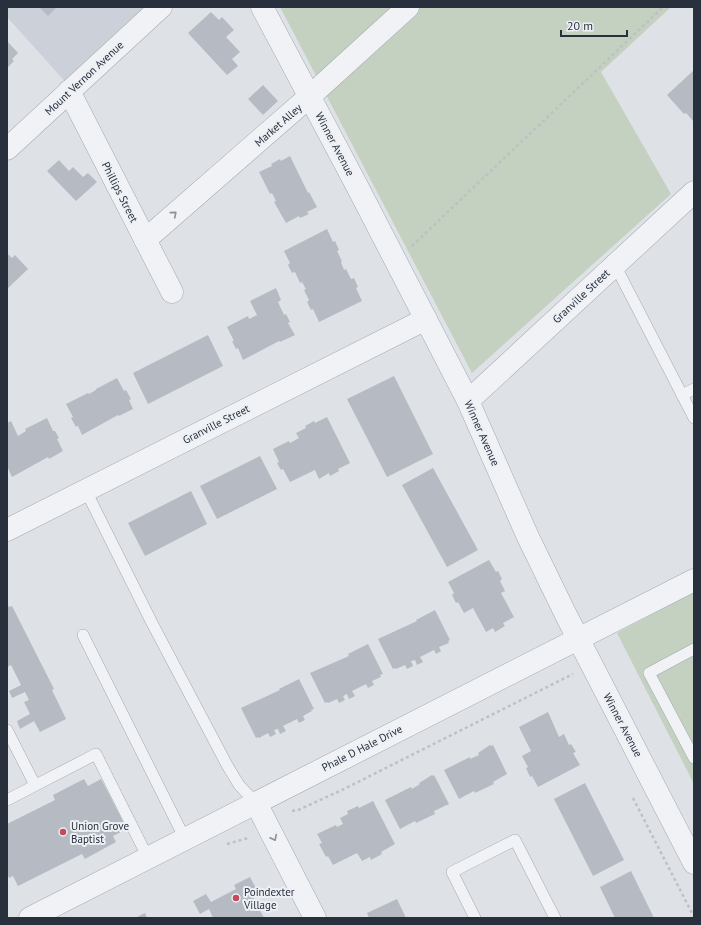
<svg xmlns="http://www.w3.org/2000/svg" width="701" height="925" viewBox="0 0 701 925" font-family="'PT Sans',sans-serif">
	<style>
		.built { fill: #ccd1d9 }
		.green { fill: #c4d0c0 }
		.building { fill: #b6bbc3 }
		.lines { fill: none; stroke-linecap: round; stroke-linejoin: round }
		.service-casing { stroke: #a4a9b1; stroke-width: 12 }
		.minor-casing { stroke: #a4a9b1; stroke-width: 23 }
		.tertiary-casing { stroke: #a4a9b1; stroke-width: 23 }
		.path { stroke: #bdc0c5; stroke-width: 2.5; stroke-dasharray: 3 3; stroke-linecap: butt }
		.service { stroke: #f1f2f5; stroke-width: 11 }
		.minor { stroke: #f1f2f5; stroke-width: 22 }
		.tertiary { stroke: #f1f2f5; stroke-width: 22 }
		.oneway { stroke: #8c9199 }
		.poi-dot { fill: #c54a5d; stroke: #edf0f5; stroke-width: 1.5 }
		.labels { text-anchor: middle; stroke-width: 4; stroke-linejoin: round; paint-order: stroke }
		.street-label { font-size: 11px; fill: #28303d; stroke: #edf0f5 }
		.poi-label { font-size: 11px; fill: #28303d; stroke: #edf0f5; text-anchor: start }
	</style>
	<rect width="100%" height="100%" fill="#dee2e7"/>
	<path class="built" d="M7 7H159L71 88 7 17Z"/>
	<g class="green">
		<path d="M280 7H671L601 72 671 194 472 373Z"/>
		<path d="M694 592V784L617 633Z"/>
	</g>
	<g class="building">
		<path d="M39 7H57L48 16Z"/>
		<path d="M211 12 219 20 222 17 234 30 226 37 240 52 232 59 238 66 227 75 188 33Z"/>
		<path d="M7 41 18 53 12 59 14 61 7 68Z"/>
		<path d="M694 70V122L686 113 684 114 667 95Z"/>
		<path d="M263 85 278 101 263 115 248 99Z"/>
		<path d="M290 156 308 193 309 192 317 207 307 212 309 214 300 218 299 216 286 223 274 202 276 201 272 193 270 194 259 172 272 166 271 164 280 159 281 161Z"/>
		<path d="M59 160 69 171 73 167 83 177 88 173 97 182 76 201 47 171Z"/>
		<path d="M327 229 333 242 335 241 339 250 337 251 342 261 341 262 344 270 346 269 351 279 354 278 358 287 356 288 362 301 319 322 313 309 311 310 307 302 309 300 304 290 306 289 302 282 300 283 295 272 292 273 288 265 290 263 284 251Z"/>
		<path d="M7 253 12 258 15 255 28 269 7 289Z"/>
		<path d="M276 288 281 300 278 302 284 315 286 314 290 322 288 323 295 335 280 342 279 341 243 360 238 348 236 349 232 341H234L227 327 248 316 249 319 257 315 250 301Z"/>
		<path d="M208 335 223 366 148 404 133 373Z"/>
		<path d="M394 376 433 454 387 477 347 399Z"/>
		<path d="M117 378 124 391 126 390 131 399 129 400 133 409 119 416 118 415 82 435 78 426 76 427 71 418 73 417 66 404 88 393 89 394 96 390V389Z"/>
		<path d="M327 417 350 463 338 469 339 471 330 476 329 473 319 479 315 470 290 482 283 469 281 470 277 463 279 462 273 449 289 441 290 443 299 438 296 433 306 428 305 426 314 421 315 423Z"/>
		<path d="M47 418 53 431H55L59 438 57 439 63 451 49 459 48 457 12 477 7 466V423L11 421 18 436 26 431 25 429Z"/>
		<path d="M260 456 277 489 217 519 200 486Z"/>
		<path d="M433 468 478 550 447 567 402 485Z"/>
		<path d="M191 491 207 524 145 556 128 523Z"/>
		<path d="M489 560 496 572 498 571 502 579 500 581 505 591 501 593 514 617 503 623 505 626 495 632 493 628 486 632 473 608 464 613 458 602 456 603 452 595 454 593 448 582Z"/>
		<path d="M7 603 9 607 12 606 54 689 52 690 66 719 40 732 34 721 20 729 17 721 30 714 24 702 29 700 25 692 12 698 9 691 21 685 11 665 7 667Z"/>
		<path d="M435 610 450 640 448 641 449 643 439 647 441 651 436 654 434 650 420 657 423 662 417 665 415 660 411 661 413 666 407 669 405 665 396 669 395 668 393 669 378 639 417 621 416 620Z"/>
		<path d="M368 644 383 674 380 675 381 677 372 681 374 685 368 688 366 684 352 691 355 696 349 699 347 694 343 696 345 700 339 703 337 699 328 703 327 702 325 703 310 673 349 656 348 654Z"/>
		<path d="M299 679 314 709 311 710 312 711 303 716 305 720 299 723 297 719 283 726 286 731 280 734 278 729 274 730 276 734 270 737 268 733 259 738 258 737 256 738 241 708 280 690 279 689Z"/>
		<path d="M548 712 559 737 564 734 569 745 571 744 576 752 573 753 580 765 538 787 532 776 530 777 526 768 528 767 522 756 531 751 519 727Z"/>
		<path d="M490 745 491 746 493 745 507 774 493 782 494 784 475 793 474 791 459 799 444 770 470 757V759L479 755 478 753Z"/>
		<path d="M432 775 433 776 434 775 449 804 434 811 435 814 416 823 415 821 400 829 385 800 411 787 412 789 420 784 419 783Z"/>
		<path d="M84 779 88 786 101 779 127 829 113 836 116 842 85 859 82 854 18 886 13 876 9 878 7 873V824L55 800 53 795Z"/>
		<path d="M585 783 624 860 593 876 554 799Z"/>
		<path d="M373 801 395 844 381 852 382 854 371 860 370 857 362 861 357 853 333 865 328 856 326 857 319 844 322 843 317 834 336 825 337 827 343 824 340 818 348 814 347 811 358 806 359 808Z"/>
		<path d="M631 871 654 918H615L600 887Z"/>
		<path d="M250 877 258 892 252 895 264 918H213L209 909 200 914 193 901 206 894 211 902 236 889 234 885Z"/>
		<path d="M397 899 406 918H369L367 913Z"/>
		<path d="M145 913 147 918H135Z"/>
	</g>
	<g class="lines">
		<g class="service-casing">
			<g id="service">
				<path d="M615 265 694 418"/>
				<path d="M682 395 694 389"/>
				<path d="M85 489 152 623 227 765 239 785 256 803"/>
				<path d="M83 635 185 839"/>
				<path d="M694 649 649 673 694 758"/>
				<path d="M7 730 35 785"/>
				<path d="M7 800 96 754 148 858"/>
				<path d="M475 918 452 872 515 840 555 918"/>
			</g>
		</g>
		<g class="minor-casing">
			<g id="minor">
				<path d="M262 7 357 186 468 401 528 537 566 615 694 863"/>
				<path d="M69 91 172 292"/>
				<path d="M145 240 309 97 408 7"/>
				<path d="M468 401 694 192"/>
				<path d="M7 530 426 319"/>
				<path d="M256 803 315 918"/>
				<path d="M30 918 694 580"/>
			</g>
		</g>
		<g class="tertiary-casing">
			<path id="tertiary" d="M7 149 161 7"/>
		</g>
		<g class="path">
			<path d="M412 246 663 7"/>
			<path d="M633 798 694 917"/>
			<path d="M292 811 298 810 340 791 573 674"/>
			<path d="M227 844 248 838"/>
		</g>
		<use href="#service" class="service"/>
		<use href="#minor" class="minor"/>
		<use href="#tertiary" class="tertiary"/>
	</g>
	<defs><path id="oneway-chevron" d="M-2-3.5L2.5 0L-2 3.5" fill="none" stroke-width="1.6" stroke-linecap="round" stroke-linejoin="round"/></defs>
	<g class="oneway">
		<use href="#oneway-chevron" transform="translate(174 214) rotate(-41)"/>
		<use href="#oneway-chevron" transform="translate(274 838) rotate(63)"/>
	</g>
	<g class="poi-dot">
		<circle cx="63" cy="832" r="4"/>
		<circle cx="236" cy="898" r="4"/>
	</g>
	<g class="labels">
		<g class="street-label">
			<text transform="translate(84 78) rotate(-43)" y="4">Mount Vernon Avenue</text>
			<text transform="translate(278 125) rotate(-41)" y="4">Market Alley</text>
			<text transform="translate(335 144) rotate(62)" y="4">Winner Avenue</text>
			<text transform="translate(120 192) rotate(63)" y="4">Phillips Street</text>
			<text transform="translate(581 296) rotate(-43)" y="4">Granville Street</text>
			<text transform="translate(216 424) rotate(-27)" y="4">Granville Street</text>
			<text transform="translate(482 433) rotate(66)" y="4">Winner Avenue</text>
			<text transform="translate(623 725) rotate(62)" y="4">Winner Avenue</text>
			<text transform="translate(362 748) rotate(-27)" y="4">Phale D Hale Drive</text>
		</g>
		<g class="poi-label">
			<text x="71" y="830">Union Grove<tspan x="71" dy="13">Baptist</tspan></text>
			<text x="244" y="896">Poindexter<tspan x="244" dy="13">Village</tspan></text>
		</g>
	</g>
	<rect width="701" height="925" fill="none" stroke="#28303d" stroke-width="16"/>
	<path d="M561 30v6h66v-6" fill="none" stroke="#28303d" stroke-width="2"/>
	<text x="567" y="30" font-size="12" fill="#28303d" stroke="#edf0f5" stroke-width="3" paint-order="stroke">20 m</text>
</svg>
